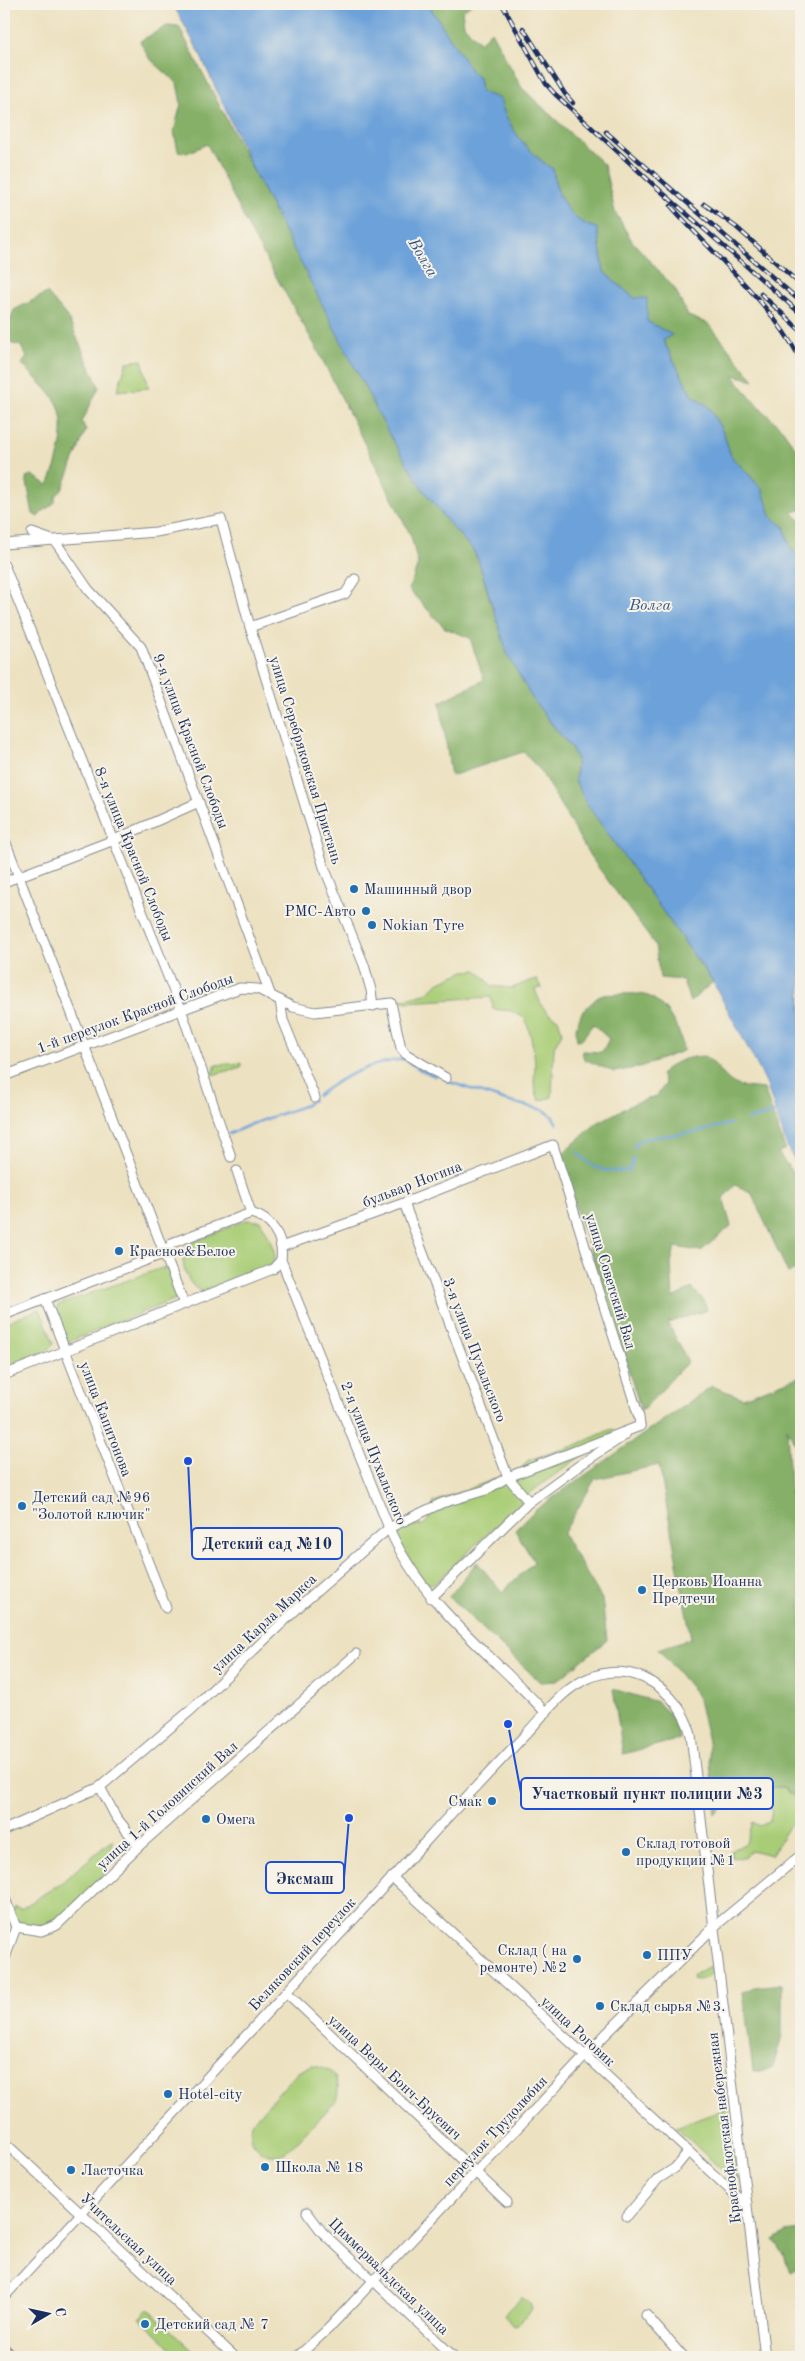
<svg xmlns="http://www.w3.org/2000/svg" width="805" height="2361" viewBox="0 0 805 2361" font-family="'Old Standard TT',serif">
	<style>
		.green { fill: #a9cd76; stroke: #627e6a }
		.forest { fill: #86b067; stroke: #507062 }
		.water { fill: #6ca1d9; stroke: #44689c }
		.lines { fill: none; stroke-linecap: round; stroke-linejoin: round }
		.stream { stroke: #6ca1d9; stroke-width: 2.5 }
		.minor-casing { stroke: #84888f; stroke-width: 11 }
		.major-casing { stroke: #84888f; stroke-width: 14 }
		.minor { stroke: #fff; stroke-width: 9 }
		.major { stroke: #fbbb8c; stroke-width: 11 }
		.rail-casing { stroke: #1b2f5e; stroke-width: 4.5 }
		.rail { stroke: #f7f3e8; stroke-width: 2.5; stroke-dasharray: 8; stroke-linecap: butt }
		.poi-dot { fill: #1f6fb2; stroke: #f7f3e8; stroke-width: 2 }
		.labels { text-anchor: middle; stroke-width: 4; stroke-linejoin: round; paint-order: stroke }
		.street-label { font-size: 15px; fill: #1b2f5e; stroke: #f7f3e8 }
		.poi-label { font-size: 15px; fill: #1b2f5e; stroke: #f7f3e8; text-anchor: start }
		.water-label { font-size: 16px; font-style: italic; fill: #375789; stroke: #f7f3e8 }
		.leader { fill: none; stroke: #1d4ed8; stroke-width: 2 }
		.callout-dot { fill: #1d4ed8; stroke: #f7f3e8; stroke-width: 2 }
		.callout { fill: #f7f3e8; stroke: #1d4ed8; stroke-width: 2 }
		.callout-label { font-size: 16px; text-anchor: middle; font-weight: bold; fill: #1b2f5e }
	</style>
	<rect width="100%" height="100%" fill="#f7f3e8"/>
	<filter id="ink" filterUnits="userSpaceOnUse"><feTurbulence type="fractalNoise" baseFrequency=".02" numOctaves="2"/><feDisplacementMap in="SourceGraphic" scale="10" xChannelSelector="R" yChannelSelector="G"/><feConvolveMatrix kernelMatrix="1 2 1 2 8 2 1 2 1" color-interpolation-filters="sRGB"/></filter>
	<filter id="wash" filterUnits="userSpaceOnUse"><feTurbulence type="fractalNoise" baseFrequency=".0096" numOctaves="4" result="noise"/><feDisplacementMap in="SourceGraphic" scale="20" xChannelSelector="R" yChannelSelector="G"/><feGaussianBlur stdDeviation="1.12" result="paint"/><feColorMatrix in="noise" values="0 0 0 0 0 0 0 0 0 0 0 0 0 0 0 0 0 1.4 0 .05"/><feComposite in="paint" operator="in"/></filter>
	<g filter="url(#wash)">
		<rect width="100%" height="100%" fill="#ece1c0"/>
		<g class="green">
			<path d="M142 360 149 388 117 391 127 362Z"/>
			<path d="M477 970 492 986 512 988 536 979 542 988 535 989C540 1004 544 1013 558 1019L562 1032 554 1047 552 1097 540 1101C531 1085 535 1080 535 1063 534 1047 530 1033 525 1018L511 1011 493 1009 491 997 407 1002 401 1000 425 994 440 982 464 971Z"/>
			<path d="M241 1063V1067L212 1075 216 1065Z"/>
			<path d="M246 1220 260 1221C266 1229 274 1246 275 1257 275 1261 271 1265 268 1268L207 1292C193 1293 184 1274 183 1261 182 1255 187 1247 191 1243Z"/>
			<path d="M162 1268 172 1271 180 1294 176 1299 68 1342 55 1311 58 1305Z"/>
			<path d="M40 1309 54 1344 47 1351 4 1368V1323Z"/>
			<path d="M612 1429 616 1431 535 1489 433 1585 424 1582 396 1537 397 1530C421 1518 425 1539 434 1502L501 1477 522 1468 528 1460 574 1446Z"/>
			<path d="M783 1787 801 1803V1816L790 1825 771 1855 751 1850 745 1858 730 1857 731 1851 746 1843 753 1822 760 1826 770 1821 772 1810 761 1798 736 1790Z"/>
			<path d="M113 1839C110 1850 108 1863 104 1873 94 1893 57 1927 34 1927 28 1927 21 1923 16 1921L13 1912 16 1907 21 1909 62 1882Z"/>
			<path d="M710 1966 713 1971C709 1977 700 1982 693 1979L694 1974Z"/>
			<path d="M312 2065C333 2066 344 2084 335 2102L288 2151C266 2164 243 2144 253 2121L298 2072Z"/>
			<path d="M729 2108 738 2180 730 2178 676 2127Z"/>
			<path d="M521 2298C527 2299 532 2305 532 2310L517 2325 513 2326 504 2315Z"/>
			<path d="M148 2309 194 2352 188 2357H181L139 2318Z"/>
		</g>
		<g class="forest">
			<path d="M428 4H472L462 11 464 25 480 43 491 31 522 88 604 165 615 212 632 241 675 289 688 316 709 324 754 380 733 375 750 397 783 430 801 456V510L792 512 801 521V559L791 549 784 526 772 519 762 489 731 456 724 434 709 407 691 394 663 340 671 335 647 321 634 298 604 272 597 228C570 223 555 194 553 169 530 155 506 126 500 99L481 92 479 78 472 72Z"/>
			<path d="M167 26 179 27 292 246 422 488 446 520 473 550 479 562 491 605 549 721 571 748 577 760 575 780 586 803 713 982 690 1002 683 980 660 978 655 945 590 856 540 770 523 752 451 776 440 702 484 680 470 638 445 628 409 590 418 564 411 536 317 349 253 236 207 144 187 153 178 151 174 131 181 104 177 83 149 58 140 41Z"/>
			<path d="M47 293 68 318 99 387 82 422 86 430 62 490 55 497V502C49 508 43 510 38 517L33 514 26 477 32 475 48 485C58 463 68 430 58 405 54 395 30 373 22 364L27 357 20 345 12 344 4 336 14 310Z"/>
			<path d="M617 994C626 994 639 993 648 996 666 1003 683 1033 683 1051L640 1067 614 1072 584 1059 582 1051 602 1052 609 1039 593 1024 582 1039 577 1040 576 1028 582 1012 600 995Z"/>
			<path d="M704 1056C718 1063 724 1082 740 1086 748 1088 757 1088 764 1089L785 1149 778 1153 801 1183V1267L788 1273 751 1192 735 1185 723 1198 731 1226 701 1251 675 1247 671 1263 673 1298 692 1288 704 1300 707 1310 668 1323 688 1362C671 1377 659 1396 641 1410L600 1279 561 1166V1155L597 1123 635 1103 657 1096 665 1084 661 1074C674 1061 686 1057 704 1056Z"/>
			<path d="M801 1376V1456L787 1428 791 1508 801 1521V1803L783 1787 736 1790 715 1815 708 1742 697 1695 658 1649 691 1638 659 1465 595 1479 563 1534 602 1599 607 1640 557 1681 540 1682 449 1597 477 1562 502 1592 534 1562 515 1530 534 1511 712 1386 743 1398Z"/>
			<path d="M613 1689 657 1702 675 1719 680 1739 623 1754Z"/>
			<path d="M782 1984V2035L773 2067 763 2071H753L743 1992 754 1987Z"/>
			<path d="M801 2230V2266L790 2272 784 2256 774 2240 786 2232Z"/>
		</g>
		<path class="water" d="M173 4H428L472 72 479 78 481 92 500 99C506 126 530 155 553 169 555 194 570 223 597 228L604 272 634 298H647V321L672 335 663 340 691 394 709 407 724 434 731 456 762 489 772 518 784 526 791 549 801 559V1171L787 1146 765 1080 713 982 586 803 575 780 577 760 571 748 533 700 507 653 479 562 473 550 446 520 422 488 389 434 256 176 199 52Z"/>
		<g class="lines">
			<g class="stream">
				<path d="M447 1081 506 1101 544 1110 552 1116 557 1124"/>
				<path d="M317 1096C343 1075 371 1063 404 1059L419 1069 435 1076"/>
				<path d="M747 1120 779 1112"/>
				<path d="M229 1134 252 1124 306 1105 313 1100"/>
				<path d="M634 1148 637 1142 643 1139 701 1131 730 1124"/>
				<path d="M578 1152C592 1170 608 1174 630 1170L633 1159"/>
			</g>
		</g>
	</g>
	<g filter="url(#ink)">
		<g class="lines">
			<g class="minor-casing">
				<g id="minor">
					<path d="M32 533 55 541 88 589 141 647 271 996"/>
					<path d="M4 544 156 532 221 519 250 627 324 867 364 965 371 990 373 1006"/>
					<path d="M4 565 181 1009 231 1157"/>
					<path d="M250 627 345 594 355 579"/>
					<path d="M4 838 184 1304"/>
					<path d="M4 882 114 840 199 802"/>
					<path d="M280 1000 283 1020 315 1098"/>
					<path d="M4 1076 240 988 258 989 293 1007 315 1012 391 1003 401 1048 406 1054 446 1078"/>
					<path d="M237 1171 251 1213"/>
					<path d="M404 1203 508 1477 529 1502"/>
					<path d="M251 1213C272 1219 284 1238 281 1260L389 1528C421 1604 492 1654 546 1713"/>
					<path d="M281 1247 404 1203 553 1145 639 1417 640 1426"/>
					<path d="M45 1299 166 1608"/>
					<path d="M4 1315 165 1253 172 1243 251 1213"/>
					<path d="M4 1375 273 1269 281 1260"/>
					<path d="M431 1598 529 1502 580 1465 625 1435"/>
					<path d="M100 1787 116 1817 139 1846"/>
					<path d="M4 1830 100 1787 191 1710 302 1604 389 1528 442 1503 486 1490 508 1477 640 1426"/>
					<path d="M392 1877 741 2200 747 2203"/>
					<path d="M4 1896 16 1927"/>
					<path d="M4 1961 16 1927 41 1931 57 1925 139 1846 356 1654"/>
					<path d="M286 1992 507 2202"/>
					<path d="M4 2142 235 2357"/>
					<path d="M307 2212 322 2232 454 2357"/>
					<path d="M627 2216 658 2179 675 2168 688 2152"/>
					<path d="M4 2297C145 2144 287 1992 428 1839 460 1803 493 1769 526 1734 545 1714 563 1688 589 1678 634 1659 679 1690 691 1735L765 2357"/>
					<path d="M646 2315 683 2357"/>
					<path d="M297 2357 328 2329 605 2035 715 1926 801 1855"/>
				</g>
			</g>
			<g class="major-casing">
				<path id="major" d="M4 2350 11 2357"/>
			</g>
			<use href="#minor" class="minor"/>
			<use href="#major" class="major"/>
			<g class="rail-casing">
				<g id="rail">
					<path d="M502 4 546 84 555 94 655 186 801 314"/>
					<path d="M523 28 565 94 573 103"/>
					<path d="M606 132 801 302"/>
					<path d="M704 204 736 227 801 285"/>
					<path d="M671 206C715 257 769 300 801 360"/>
					<path d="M761 294 801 331"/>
				</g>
			</g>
			<use href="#rail" class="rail"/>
		</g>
	</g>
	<g class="poi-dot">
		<circle cx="354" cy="889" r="5"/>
		<circle cx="366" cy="911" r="5"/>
		<circle cx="372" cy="925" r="5"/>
		<circle cx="119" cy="1251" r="5"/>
		<circle cx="22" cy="1506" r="5"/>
		<circle cx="642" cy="1590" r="5"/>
		<circle cx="492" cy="1801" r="5"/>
		<circle cx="206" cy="1819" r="5"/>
		<circle cx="626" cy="1852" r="5"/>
		<circle cx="647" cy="1955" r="5"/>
		<circle cx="577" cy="1959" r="5"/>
		<circle cx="600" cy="2006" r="5"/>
		<circle cx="168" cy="2094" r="5"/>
		<circle cx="265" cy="2167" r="5"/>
		<circle cx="71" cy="2170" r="5"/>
		<circle cx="145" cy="2324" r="5"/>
	</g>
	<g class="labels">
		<g class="street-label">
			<text transform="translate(191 741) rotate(69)" y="5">9-я улица Красной Слободы</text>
			<text transform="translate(306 760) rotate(73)" y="5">улица Серебряковская Пристань</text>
			<text transform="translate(134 854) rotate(68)" y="5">8-я улица Красной Слободы</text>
			<text transform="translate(135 1013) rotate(-20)" y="5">1-й переулок Красной Слободы</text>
			<text transform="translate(412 1184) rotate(-21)" y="5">бульвар Ногина</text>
			<text transform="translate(611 1281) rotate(73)" y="5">улица Советский Вал</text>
			<text transform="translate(475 1350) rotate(69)" y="5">3-я улица Пухальского</text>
			<text transform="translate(106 1419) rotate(69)" y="5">улица Капитонова</text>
			<text transform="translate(374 1453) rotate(68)" y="5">2-я улица Пухальского</text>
			<text transform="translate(264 1623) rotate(-43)" y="5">улица Карла Маркса</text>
			<text transform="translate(167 1805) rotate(-42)" y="5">улица 1-й Головинский Вал</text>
			<text transform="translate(302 1954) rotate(-47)" y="5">Беляковский переулок</text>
			<text transform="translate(578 2031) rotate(43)" y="5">улица Роговик</text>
			<text transform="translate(395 2077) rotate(43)" y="5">улица Веры Бонч-Бруевич</text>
			<text transform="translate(724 2128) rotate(-97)" y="5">Краснофлотская набережная</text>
			<text transform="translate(495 2131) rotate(-47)" y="5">переулок Трудолюбия</text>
			<text transform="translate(129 2239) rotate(43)" y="5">Учительская улица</text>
			<text transform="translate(389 2276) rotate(44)" y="5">Циммервальдская улица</text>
		</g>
		<g class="poi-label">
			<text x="364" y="894">Машинный двор</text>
			<text x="356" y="916" text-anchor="end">РМС-Авто</text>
			<text x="382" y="930">Nokian Tyre</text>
			<text x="129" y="1256">Красное&amp;Белое</text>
			<text x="32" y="1502">Детский сад №96<tspan x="32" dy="17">"Золотой ключик"</tspan></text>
			<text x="652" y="1586">Церковь Иоанна<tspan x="652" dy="17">Предтечи</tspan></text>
			<text x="482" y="1806" text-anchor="end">Смак</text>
			<text x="216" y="1824">Омега</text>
			<text x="636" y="1848">Склад готовой<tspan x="636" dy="17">продукции №1</tspan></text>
			<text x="567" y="1955" text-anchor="end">Склад ( на<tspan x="567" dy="17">ремонте) №2</tspan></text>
			<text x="657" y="1960">ППУ</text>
			<text x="610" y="2011">Склад сырья №3.</text>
			<text x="178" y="2099">Hotel-city</text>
			<text x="275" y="2172">Школа № 18</text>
			<text x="81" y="2175">Ласточка</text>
			<text x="155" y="2329">Детский сад № 7</text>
		</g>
		<g class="water-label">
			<text transform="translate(424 257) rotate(59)" y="6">Волга</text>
			<text x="650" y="610">Волга</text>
		</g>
	</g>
	<path class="leader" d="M188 1461L192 1544M508 1724L521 1793M349 1818L344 1878"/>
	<g class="callout-dot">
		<circle cx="188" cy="1461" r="5"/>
		<circle cx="508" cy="1724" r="5"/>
		<circle cx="349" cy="1818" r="5"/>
	</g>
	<g class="callout">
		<rect x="192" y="1528" width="150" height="31" rx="5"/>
		<rect x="521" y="1778" width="252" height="31" rx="5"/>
		<rect x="266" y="1862" width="78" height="31" rx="5"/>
	</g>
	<g class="callout-label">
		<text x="267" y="1549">Детский сад №10</text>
		<text x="647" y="1799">Участковый пункт полиции №3</text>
		<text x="305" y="1884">Эксмаш</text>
	</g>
	<rect width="805" height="2361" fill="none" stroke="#f7f3e8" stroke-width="20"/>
	<g transform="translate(48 2314) rotate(81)" stroke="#f7f3e8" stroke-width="4" paint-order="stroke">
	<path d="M0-4L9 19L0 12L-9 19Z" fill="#1b2f5e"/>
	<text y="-8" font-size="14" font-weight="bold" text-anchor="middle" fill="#1b2f5e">С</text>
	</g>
</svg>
